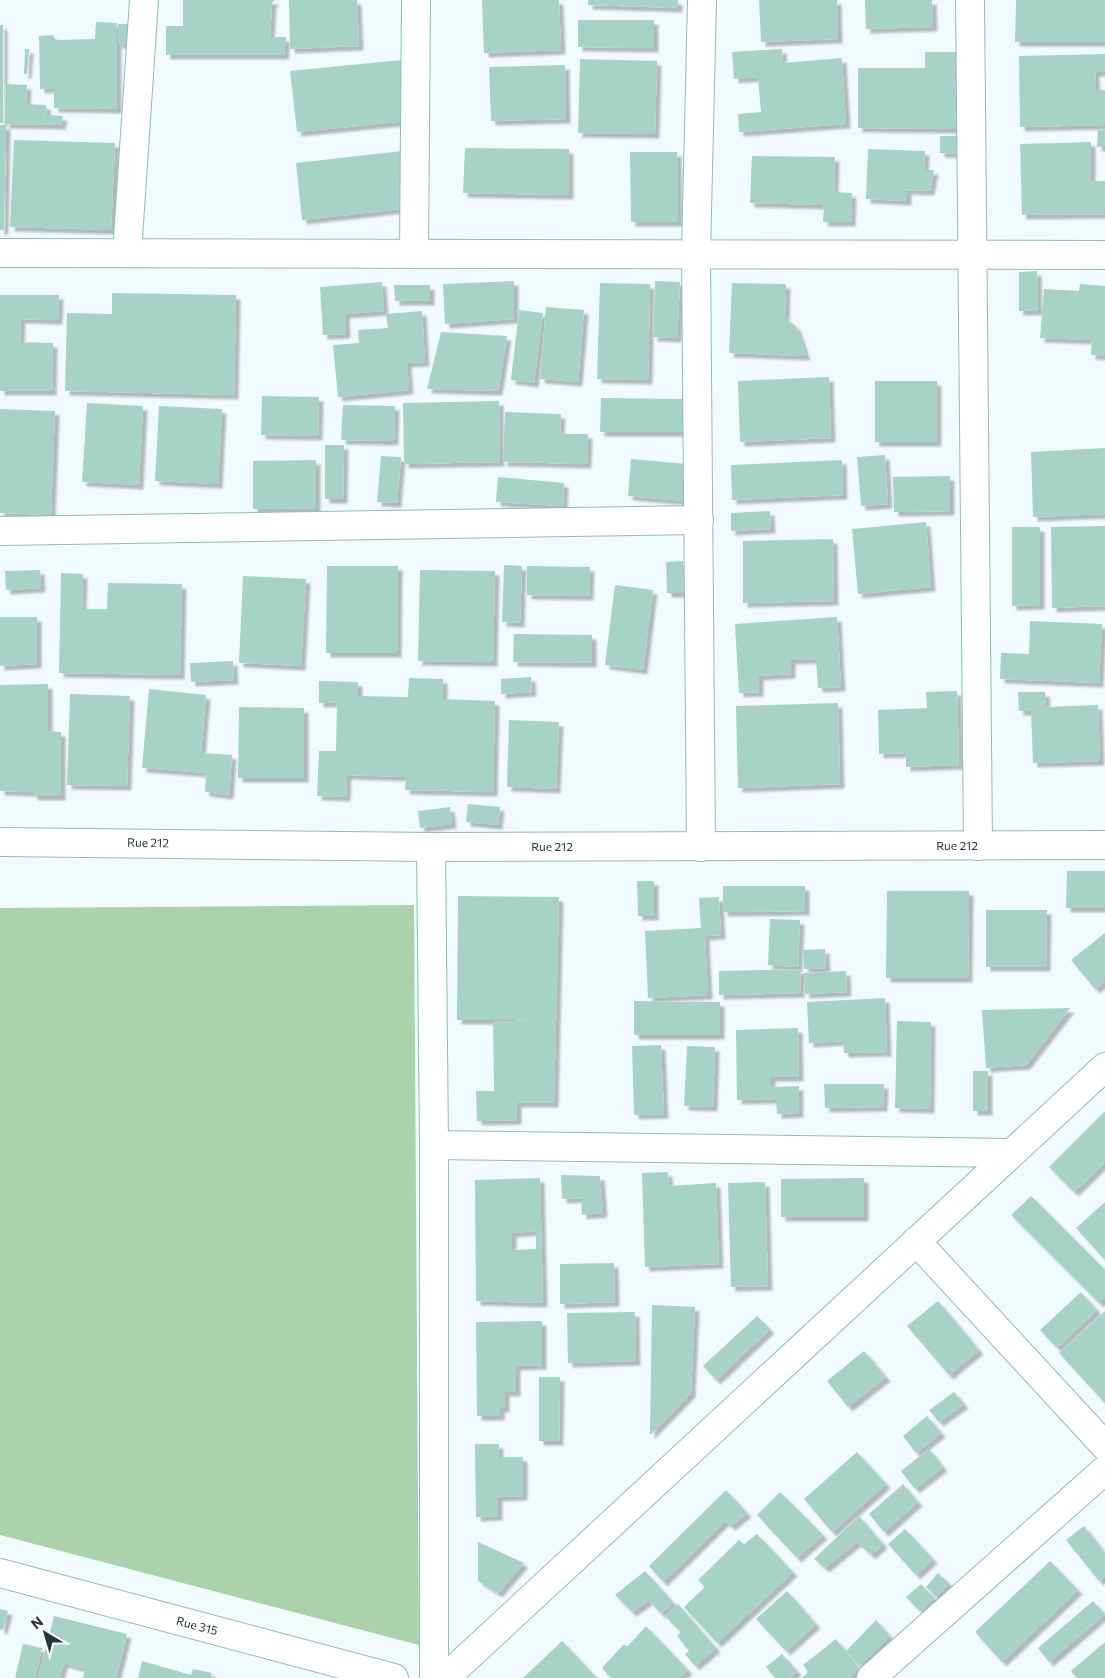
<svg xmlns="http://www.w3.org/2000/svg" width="1105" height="1678" viewBox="0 0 1105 1678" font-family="Commissioner,sans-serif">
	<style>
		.green { fill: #abd2ab }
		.building { fill: #a7d2c6; fill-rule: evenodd; filter: url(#shadow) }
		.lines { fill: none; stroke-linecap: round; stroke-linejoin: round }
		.minor-casing { stroke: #8ebbc2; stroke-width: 30 }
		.minor { stroke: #fff; stroke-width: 28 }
		.labels { text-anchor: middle; stroke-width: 4; stroke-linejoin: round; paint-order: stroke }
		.street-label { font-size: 12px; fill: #243639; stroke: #fff }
	</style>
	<defs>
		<filter id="shadow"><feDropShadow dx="4.5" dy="4.5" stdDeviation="1" flood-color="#0004"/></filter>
	</defs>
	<rect width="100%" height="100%" fill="#f2fbfc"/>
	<path class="green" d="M414 905 419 1645 0 1535V908Z"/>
	<g class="building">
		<path d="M183 0H275L272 3 270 37H286L284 55H166V26H183Z"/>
		<path d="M289 0H357L359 46 290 49Z"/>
		<path d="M482 0H559L561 50 484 53Z"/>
		<path d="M588 0H678V8L588 5Z"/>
		<path d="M759 0H837L838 39 761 42Z"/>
		<path d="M865 0H932L933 27 866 29Z"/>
		<path d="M1016 0H1105V42H1015Z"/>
		<path d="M578 20H654V48L578 47Z"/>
		<path d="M96 22 117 23V109L54 108V88L40 89 39 36 53 35 56 40 95 39Z"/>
		<path d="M118 24H133L136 43 118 44Z"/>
		<rect x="0" y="25" width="3" height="98"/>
		<path d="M25 49H29L27 74H24Z"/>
		<path d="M782 49 783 63 842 58 846 124 739 132 738 114 761 112 758 77 734 79 732 52Z"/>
		<path d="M925 52H963L962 129 858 128V68H925Z"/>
		<path d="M1105 54V72H1095L1096 90H1105V125L1020 127 1019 56Z"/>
		<path d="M580 59 657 61 655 134 578 133Z"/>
		<path d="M401 60 407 121 297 132 290 71Z"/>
		<path d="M565 65 566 119 491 121 489 67Z"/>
		<path d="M6 84 27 85 26 104 46 105 47 115 63 116 61 125 5 124Z"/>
		<path d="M0 125H6L4 230H0Z"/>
		<path d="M1098 130H1105V147H1097Z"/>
		<path d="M940 136H961V154L940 153Z"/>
		<path d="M14 140 115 143 111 230 10 227Z"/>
		<path d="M1091 142V181H1105V214L1022 215 1020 144Z"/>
		<path d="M465 148 569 149V195L463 193Z"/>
		<path d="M868 149 925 151 924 170H934L930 191 907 190V201L866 199Z"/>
		<path d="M402 151 409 208 302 220 296 163Z"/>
		<path d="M630 152H677L678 222H631Z"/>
		<path d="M752 156 835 157 834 192 852 193 851 222H823L824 205 750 203Z"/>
		<path d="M1037 271 1038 311H1019V272Z"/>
		<path d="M514 281V319L445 324 443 284Z"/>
		<path d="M655 281 680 282 677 338 653 337Z"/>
		<path d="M382 282 384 311 345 314 346 334 323 335 320 287Z"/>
		<path d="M600 283 650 284 648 380 597 379Z"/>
		<path d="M732 283 786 284 785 318 796 326 806 356 729 353Z"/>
		<path d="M1080 284 1105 286V356L1091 355 1092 340 1040 338 1044 289 1079 291Z"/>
		<path d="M394 285H430V301H395Z"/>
		<path d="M112 293 236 295 234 395 65 391 67 313 112 314Z"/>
		<path d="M0 295H59L58 320 21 319 20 342 53 343 52 391H0Z"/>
		<path d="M546 307 584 310 578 382 540 379Z"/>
		<path d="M519 310 543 313 534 383 511 380Z"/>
		<path d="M422 311 425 362 407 363 409 390 338 397 333 345 359 343 358 330 388 328 386 314Z"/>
		<path d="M441 332 507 336 498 391 427 389Z"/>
		<path d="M829 377 831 438 740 442 738 381Z"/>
		<rect x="875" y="381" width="62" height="61"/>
		<path d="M262 396 319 397 318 436 261 435Z"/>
		<path d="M601 398 688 399 687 432H600Z"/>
		<path d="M499 401 500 462 404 464 403 403Z"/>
		<path d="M87 403 143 406 139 485 82 482Z"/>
		<path d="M343 405 395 406 394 441 341 440Z"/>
		<path d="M159 406 222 409 218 484 155 481Z"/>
		<path d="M0 409 55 411 51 515 0 513Z"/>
		<path d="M505 412 561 414 560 434H588L587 464 503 462Z"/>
		<path d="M325 445H344L343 499H325Z"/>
		<path d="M1105 448V514L1033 517 1031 452Z"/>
		<path d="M885 455 888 504 861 506 857 457Z"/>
		<path d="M381 456 401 457 397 503 377 502Z"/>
		<path d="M631 459 687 464 684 501 628 496Z"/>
		<path d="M316 460V508L253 509V461Z"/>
		<path d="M842 460 843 495 732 500 731 465Z"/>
		<path d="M950 476V511L894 512 893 477Z"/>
		<path d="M498 477 564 483 563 506 496 502Z"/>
		<path d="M770 511 771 529 731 531V513Z"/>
		<path d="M926 522 931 587 858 594 852 529Z"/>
		<path d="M1105 526V606L1052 608 1051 527Z"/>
		<path d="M1012 527H1040V605L1012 606Z"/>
		<path d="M833 539 834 601 743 603V541Z"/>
		<path d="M683 561 684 593H667L666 562Z"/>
		<path d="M504 565 522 566 520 623 502 622Z"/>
		<path d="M327 566H398L397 653H326Z"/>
		<path d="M527 566 590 567 589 596 527 595Z"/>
		<path d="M40 570 41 588 6 590 5 571Z"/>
		<path d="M420 570 495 571 493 662 418 661Z"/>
		<path d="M61 573 83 574 82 609H107L108 583 182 584 180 675 59 673Z"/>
		<path d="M243 576 306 579 301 666 239 663Z"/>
		<path d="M615 585 653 590 643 670 605 665Z"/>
		<path d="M0 617H37V664L0 666Z"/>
		<path d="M837 617 841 687 818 688 816 659 791 660V674L759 676V692L739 693 735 624Z"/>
		<path d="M1030 621 1102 624 1099 683 1000 679 1001 653 1029 654Z"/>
		<path d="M514 634 592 635V663L513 662Z"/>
		<path d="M233 661 234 680 191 682 190 663Z"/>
		<path d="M531 677 532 692 501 694V679Z"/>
		<path d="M409 678 443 679V699L495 701 493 792 405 790 406 777 347 775 346 797 317 796 319 751H336L337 703H319V681L358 682V696L408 697Z"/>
		<path d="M48 684V731L61 732V796H33V792L0 791V685Z"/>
		<path d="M149 689 206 695 201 753 232 755 229 795 205 792 206 773 142 768Z"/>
		<path d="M957 691 959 765 906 767V753L879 754 878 710 927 708 926 692Z"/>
		<path d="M1018 692H1045L1046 707 1098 705 1100 761 1033 763 1031 711H1019Z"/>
		<path d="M70 694 130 696 127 786 67 785Z"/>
		<path d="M838 703 840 784 738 788 736 706Z"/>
		<path d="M239 707 304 708V778H238Z"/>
		<path d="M509 720 559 722 556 789 507 787Z"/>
		<path d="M468 804 500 807 498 825 466 822Z"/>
		<path d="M450 807 452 824 420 828 418 811Z"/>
		<path d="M1067 871H1105V908H1066Z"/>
		<path d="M637 881H654V916H638Z"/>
		<path d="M723 886H805V911L723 912Z"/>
		<path d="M887 891H969L968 978H886Z"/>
		<path d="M458 896 559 897 554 1103H517V1120L477 1121 476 1091H494L493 1022 536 1020H457Z"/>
		<path d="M719 897 721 935 705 936 708 995 648 998 645 931 701 928 699 898Z"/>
		<path d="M986 910H1047L1046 967H986Z"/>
		<path d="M770 919 800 920 798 967 768 965Z"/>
		<path d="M1105 933V981L1095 989 1071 960Z"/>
		<path d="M825 949 826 968 804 969 803 950Z"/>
		<path d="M801 969 800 993 719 995V971Z"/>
		<path d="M846 971 847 992 805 994 804 973Z"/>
		<path d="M885 998 887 1052 844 1053 843 1041 809 1043 807 1002Z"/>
		<path d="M634 1001 720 1002V1035H634Z"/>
		<path d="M1070 1008 1026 1065 986 1068 982 1010Z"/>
		<path d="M897 1021 931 1022 930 1109 895 1108Z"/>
		<path d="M798 1028 799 1077H771V1087L799 1086V1113L777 1114 776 1099 737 1100 736 1030Z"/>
		<path d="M661 1045 664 1114 634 1115 632 1046Z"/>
		<path d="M687 1046 715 1047 713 1107 684 1106Z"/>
		<rect x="973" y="1071" width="15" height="40"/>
		<path d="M824 1084H884L883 1107 825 1108Z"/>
		<path d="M1105 1111V1162L1074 1192 1049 1167Z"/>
		<path d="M668 1172 669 1186 716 1183 719 1264 645 1267 642 1173Z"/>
		<path d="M561 1175 600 1176 603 1213 582 1215 581 1198 562 1199Z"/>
		<path d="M540 1178 543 1303 476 1301 475 1180ZM536 1231V1249L512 1250V1233Z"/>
		<path d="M864 1178V1217H781V1179Z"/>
		<path d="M765 1182 768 1286 731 1287 728 1183Z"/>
		<path d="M1031 1196 1105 1270V1297L1099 1303 1011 1215Z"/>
		<path d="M1105 1202V1260L1076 1228Z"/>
		<path d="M614 1263 615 1302 560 1304V1264Z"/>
		<path d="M1081 1292 1097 1310 1057 1348 1040 1330Z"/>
		<path d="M938 1301 979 1350 949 1375 907 1326Z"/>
		<path d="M652 1305 695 1307 691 1393 650 1435Z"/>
		<path d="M1105 1311V1403L1059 1353Z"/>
		<path d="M635 1312 636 1361 568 1363 567 1313Z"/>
		<path d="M757 1316 770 1329 716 1380 703 1366Z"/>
		<path d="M542 1321V1365L516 1366V1392H505V1408H500V1416H477L476 1322Z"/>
		<path d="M864 1351 886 1377 848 1407 827 1381Z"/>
		<path d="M539 1377H560L559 1441H539Z"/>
		<path d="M954 1392 964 1404 939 1422 929 1410Z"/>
		<path d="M927 1416 941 1433 916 1453 903 1436Z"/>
		<path d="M475 1444H499V1457H523V1496L498 1497V1516L476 1517Z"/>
		<path d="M929 1449 943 1467 915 1489 901 1471Z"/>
		<path d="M857 1452 886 1484 832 1532 804 1499Z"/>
		<path d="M903 1484 918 1502 884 1532 869 1514Z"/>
		<path d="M726 1490 747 1513 731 1526 725 1521 663 1582 649 1566Z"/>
		<path d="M780 1492 823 1535 797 1558 757 1515Z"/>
		<path d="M859 1516 883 1544 871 1555 857 1542 825 1568 814 1559Z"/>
		<path d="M1084 1526 1105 1553V1576L1099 1581 1066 1540Z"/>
		<path d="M905 1529 933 1559 916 1575 888 1544Z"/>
		<path d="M757 1534 793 1572 717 1643 684 1607 705 1587 698 1580 739 1540 744 1544Z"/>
		<path d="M478 1542 524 1563 498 1593 478 1581Z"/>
		<path d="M1050 1561 1078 1590 1002 1662 975 1632Z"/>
		<path d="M645 1571 673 1602 661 1614 649 1600 632 1612 615 1595Z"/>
		<path d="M938 1573 949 1583 936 1597 926 1587Z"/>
		<path d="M921 1584 934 1598 920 1611 906 1597Z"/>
		<path d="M787 1591 816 1624 786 1651 756 1619Z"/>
		<path d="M1093 1601 1105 1614 1049 1662 1038 1648Z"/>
		<path d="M678 1604 716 1648 695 1666 685 1654 689 1651 677 1636 681 1632 665 1616Z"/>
		<path d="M0 1609 8 1611 3 1630 0 1629Z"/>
		<path d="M54 1616 127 1634 116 1678H83L85 1669 64 1663 59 1678H38Z"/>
		<path d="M876 1620 890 1636 860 1666 846 1651Z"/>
		<path d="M646 1626 688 1670 679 1678H611L602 1668 623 1645 628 1646Z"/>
		<path d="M836 1639 859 1668 849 1678H802L808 1672 803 1665Z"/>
		<path d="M562 1641 597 1678H523Z"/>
		<path d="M1105 1642V1678H1077L1071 1671Z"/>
		<path d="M23 1644 42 1648 35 1678H15Z"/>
		<path d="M782 1654 797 1671 789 1678H775L766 1667Z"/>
		<path d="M142 1661 191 1675 193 1669 212 1673 211 1678H138Z"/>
	</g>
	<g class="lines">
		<g class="minor-casing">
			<g id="minor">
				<path d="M970 0 978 846"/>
				<path d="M0 253 1105 255"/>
				<path d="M127 253 144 0"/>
				<path d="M414 254 416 0"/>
				<path d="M0 531 699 520"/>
				<path d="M0 842 431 847 1105 845"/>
				<path d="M431 847 434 1145V1678"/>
				<path d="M701 847 696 254 702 0"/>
				<path d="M434 1145 1011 1153"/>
				<path d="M916 1241 1105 1446"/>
				<path d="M0 1573 394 1678"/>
				<path d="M445 1678 1105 1067"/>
				<path d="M871 1678 1105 1470"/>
			</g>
		</g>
		<use href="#minor" class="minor"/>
	</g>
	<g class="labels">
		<g class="street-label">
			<text transform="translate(148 843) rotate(1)" y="4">Rue 212</text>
			<text x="957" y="850">Rue 212</text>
			<text x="552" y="851">Rue 212</text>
			<text transform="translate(197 1626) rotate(15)" y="4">Rue 315</text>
		</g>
	</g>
	<g transform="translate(45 1633) rotate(322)" stroke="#ffffff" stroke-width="4" paint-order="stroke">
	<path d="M0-4L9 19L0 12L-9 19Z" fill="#243639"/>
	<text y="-8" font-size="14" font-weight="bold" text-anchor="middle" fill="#243639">N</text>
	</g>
</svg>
